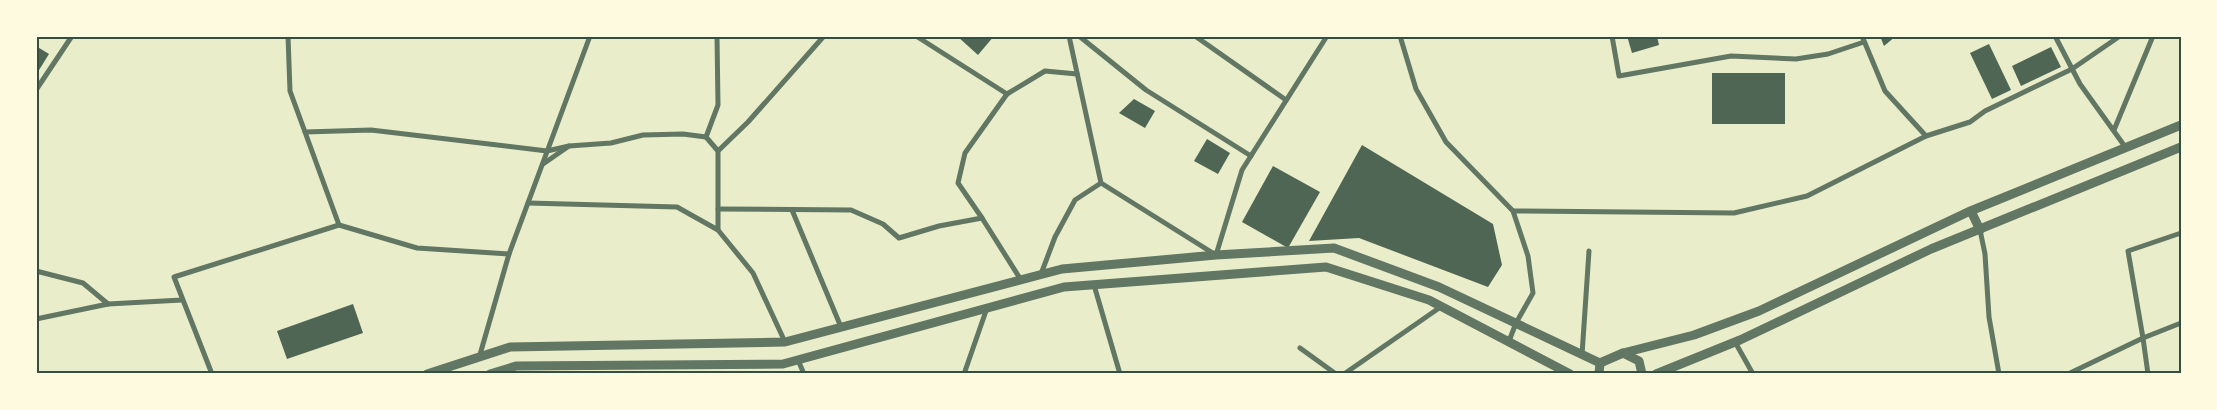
<svg xmlns="http://www.w3.org/2000/svg" width="2217" height="410" font-family="'Work Sans',sans-serif">
	<style>
		.building { fill: #4f6655 }
		.lines { fill: none; stroke-linecap: round; stroke-linejoin: round }
		.minor { stroke: #617663; stroke-width: 5 }
		.tertiary { stroke: #617663; stroke-width: 9 }
		.neatline { fill: none; stroke: #344e41; stroke-width: 2 }
	</style>
	<rect width="100%" height="100%" fill="#e9edc9"/>
	<g class="building">
		<path d="M957,36H994L978,55Z"/>
		<path d="M1627,36H1657L1659,45L1632,53Z"/>
		<path d="M1880,36H1896L1884,46Z"/>
		<path d="M1989,44L2011,90L1992,99L1970,53Z"/>
		<path d="M36,46L49,54L36,75Z"/>
		<path d="M2051,47L2061,67L2021,86L2012,66Z"/>
		<rect x="1712" y="73" width="73" height="51"/>
		<path d="M1134,99L1155,111L1145,128L1119,113Z"/>
		<path d="M1207,139L1230,153L1218,174L1194,161Z"/>
		<path d="M1362,145L1493,224L1502,265L1488,287L1359,238L1309,241Z"/>
		<path d="M1273,166L1320,192L1288,248L1242,222Z"/>
		<path d="M353,304L363,333L287,359L277,331Z"/>
	</g>
	<g class="lines">
		<g class="minor">
			<path d="M288,36L290,91L339,225L417,248L509,254"/>
			<path d="M717,36L718,105L706,137L718,151"/>
			<path d="M916,36L1007,94L1045,71L1077,74"/>
			<path d="M1069,36L1101,183L1216,255L1242,170L1327,36"/>
			<path d="M1079,36L1146,90L1251,156"/>
			<path d="M1195,36L1286,100"/>
			<path d="M1400,36L1416,89L1446,142L1513,211L1528,256L1533,293L1516,323L1509,341"/>
			<path d="M1612,36L1619,76L1731,56L1796,59L1828,54L1864,42"/>
			<path d="M1862,36L1885,91L1926,136"/>
			<path d="M2055,36L2080,84L2126,148"/>
			<path d="M36,90L72,36"/>
			<path d="M2114,130L2153,36"/>
			<path d="M305,132L371,130L547,151L569,146"/>
			<path d="M543,164L569,146L611,143L643,135L683,134L706,137"/>
			<path d="M528,203L677,207L718,230V151L748,122L824,36"/>
			<path d="M718,209L851,210L883,224L899,238L939,226L982,218L1021,280"/>
			<path d="M792,210L841,327"/>
			<path d="M1513,211L1734,213L1807,196L1926,136L1970,122L1985,111L2072,69L2120,36"/>
			<path d="M982,218L958,183L965,153L1007,94"/>
			<path d="M718,230L753,273L785,342"/>
			<path d="M1980,230L1985,254L1989,317L1999,374"/>
			<path d="M2181,233L2128,251L2143,338L2181,323"/>
			<path d="M36,271L83,283L108,304"/>
			<path d="M1041,274L1055,237L1075,200L1101,183"/>
			<path d="M1094,285L1120,374"/>
			<path d="M36,319L108,304L182,300"/>
			<path d="M1735,342L1753,374"/>
			<path d="M1300,348L1336,374"/>
			<path d="M1582,355L1589,251"/>
			<path d="M479,358L509,254L590,36"/>
			<path d="M798,360L804,374"/>
			<path d="M212,374L174,277L339,225"/>
			<path d="M964,374L987,308"/>
			<path d="M1344,374L1442,306"/>
			<path d="M2068,374L2143,338L2148,374"/>
		</g>
		<g class="tertiary">
			<path d="M1971,211L1980,230"/>
			<path d="M1623,353L1694,335L1759,311L1968,212L2181,125"/>
			<path d="M427,374L510,347L785,342L1062,269L1216,255L1334,248L1439,287L1600,363"/>
			<path d="M490,374L516,366L783,364L1064,287L1326,267L1429,300L1570,374"/>
			<path d="M1599,374L1600,363L1623,353L1639,361L1642,374"/>
			<path d="M1656,374L1740,340L1931,249L2181,147"/>
		</g>
	</g>
	<rect width="2217" height="410" fill="none" stroke="#fefae0" stroke-width="75"/>
	<rect x="38" y="38" width="2142" height="334" class="neatline"/>
</svg>
